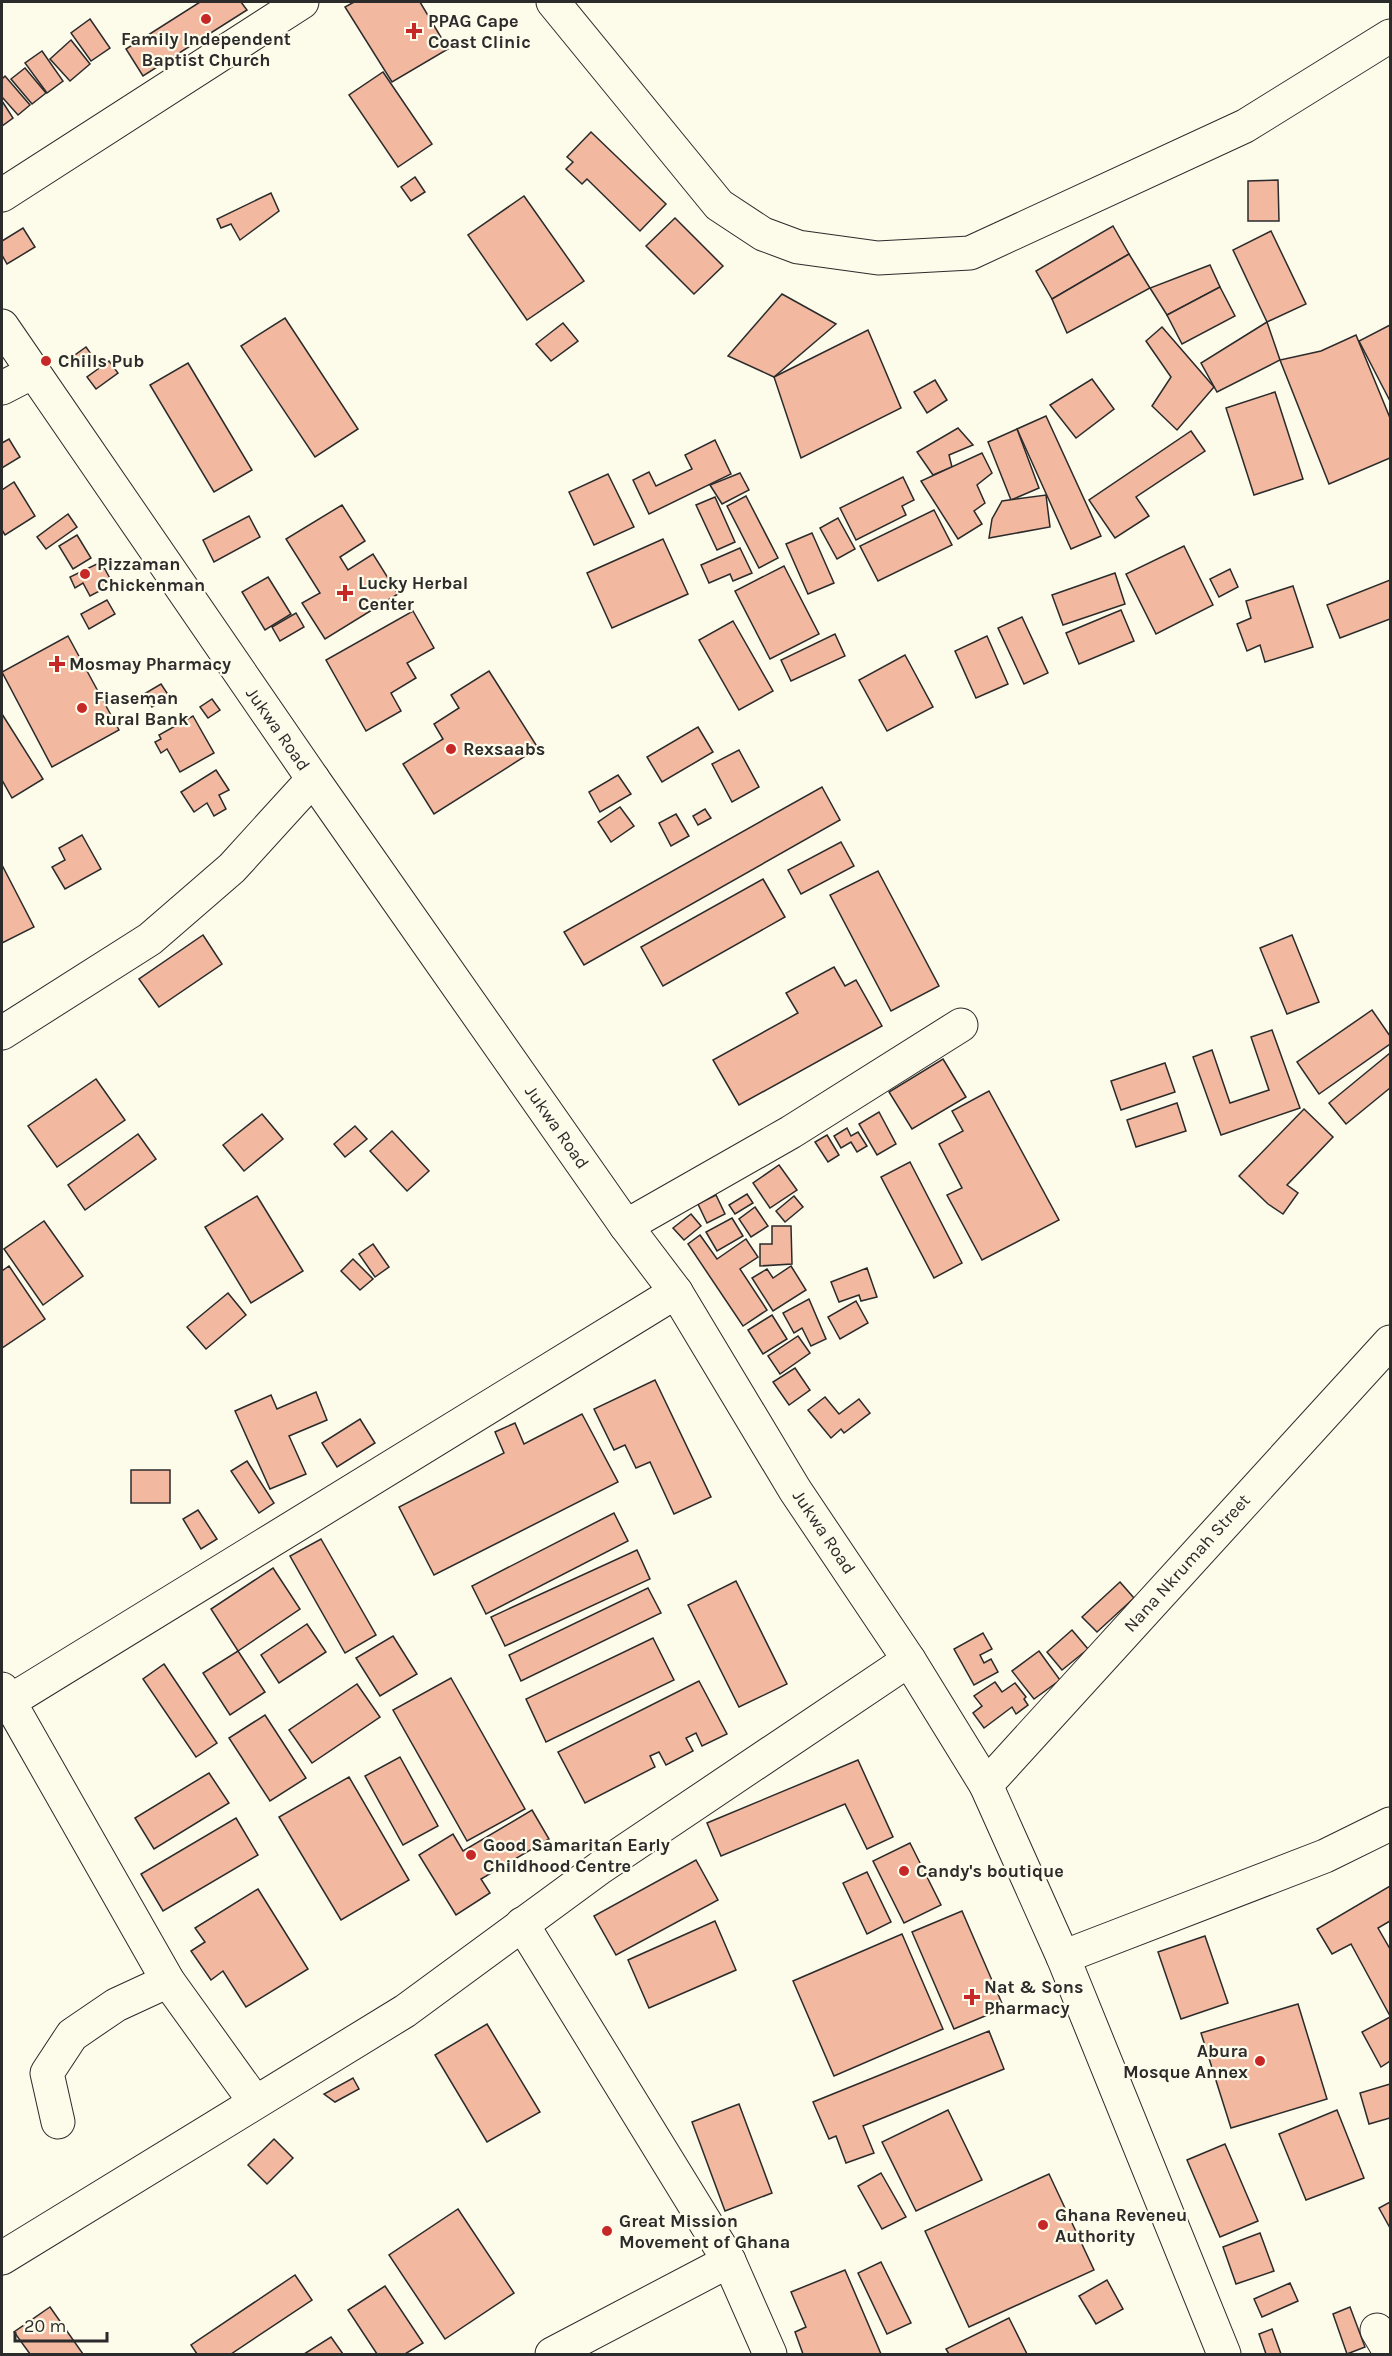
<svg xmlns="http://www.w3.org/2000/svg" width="1392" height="2356" font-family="Karla,sans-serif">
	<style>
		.building { fill: #f2b8a0; stroke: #2b2b2b; stroke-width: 1.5 }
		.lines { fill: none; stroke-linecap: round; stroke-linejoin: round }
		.minor-casing { stroke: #2b2b2b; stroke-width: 35 }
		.major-casing { stroke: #2b2b2b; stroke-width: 35 }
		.minor { stroke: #fdfbea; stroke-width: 33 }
		.major { stroke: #fdfbea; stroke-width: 33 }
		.poi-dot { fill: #c62828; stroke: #fdfbea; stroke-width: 2 }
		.labels { text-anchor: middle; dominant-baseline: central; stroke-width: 4.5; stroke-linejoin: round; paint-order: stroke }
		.poi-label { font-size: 18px; font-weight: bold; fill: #2b2b2b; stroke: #fdfbea; text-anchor: start }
		.street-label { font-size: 18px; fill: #2b2b2b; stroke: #fdfbea }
	</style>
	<rect width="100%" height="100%" fill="#fdfbea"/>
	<g class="building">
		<path d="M200,2H241L247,10L143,76L126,49Z"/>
		<path d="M354,2H420L448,49L392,82L345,7Z"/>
		<path d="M90,19L110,48L91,61L71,33Z"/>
		<path d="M71,40L90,64L70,81L50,59Z"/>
		<path d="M42,51L63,81L47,93L25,63Z"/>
		<path d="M25,68L46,93L32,104L11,79Z"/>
		<path d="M383,72L432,144L398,167L349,95Z"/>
		<path d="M5,76L30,105L18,115L2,97V79Z"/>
		<path d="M2,101L13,118L2,126Z"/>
		<path d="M591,132L666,204L640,231L587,179L582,184L566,169L573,162L567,157Z"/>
		<path d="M415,177L425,192L411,201L401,187Z"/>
		<path d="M1278,180L1279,221H1248V181Z"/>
		<path d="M271,193L279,211L240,240L231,224L221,228L217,219Z"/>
		<path d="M524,196L584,281L527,320L468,235Z"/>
		<path d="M675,218L723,266L694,294L646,246Z"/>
		<path d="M1113,226L1129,254L1052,299L1036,271Z"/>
		<path d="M23,228L35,247L7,264L2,255V241Z"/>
		<path d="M1271,231L1306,304L1267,322L1233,250Z"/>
		<path d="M1129,254L1150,288L1067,333L1052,299Z"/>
		<path d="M1210,265L1220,287L1167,315L1150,288Z"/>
		<path d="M1220,287L1235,316L1182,344L1167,315Z"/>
		<path d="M782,294L836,324L774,377L728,356Z"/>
		<path d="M285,318L358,429L315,457L241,346Z"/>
		<path d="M1267,322L1280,360L1217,392L1201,363Z"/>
		<path d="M563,323L578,341L551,361L536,344Z"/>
		<path d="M1390,325V401L1359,341Z"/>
		<path d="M1162,327L1214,387L1177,430L1152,406L1171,377L1146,341Z"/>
		<path d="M868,330L901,408L801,458L774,377Z"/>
		<path d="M1356,335L1390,418V458L1329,484L1280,360L1321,351Z"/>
		<path d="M86,347L91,354L73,367L68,360Z"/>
		<path d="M109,361L118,373L96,389L87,377Z"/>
		<path d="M188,363L252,470L214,492L150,385Z"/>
		<path d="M1092,379L1114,409L1076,438L1050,405Z"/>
		<path d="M935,380L947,400L927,413L914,392Z"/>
		<path d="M1275,392L1303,479L1254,495L1226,408Z"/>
		<path d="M1046,416L1101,536L1071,549L1017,429Z"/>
		<path d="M958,428L973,445L949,455L952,467L933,475L917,452Z"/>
		<path d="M1017,429L1039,488L1011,500L988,442Z"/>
		<path d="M1191,431L1205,451L1136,497L1149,516L1115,538L1089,500Z"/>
		<path d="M9,439L20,457L2,468V443Z"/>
		<path d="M715,440L731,474L649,514L633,480L649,472L656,486L692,469L685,455Z"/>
		<path d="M982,453L992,473L977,485L985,503L974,511L982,524L958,539L921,481Z"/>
		<path d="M740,473L749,490L722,504L710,485Z"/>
		<path d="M608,474L634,527L594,545L569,492Z"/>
		<path d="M903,477L914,500L902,506L906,515L856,540L840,508Z"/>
		<path d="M14,482L35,516L5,535L2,530V490Z"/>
		<path d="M1046,495L1050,527L989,538L992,519L1002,501Z"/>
		<path d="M746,496L778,558L759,568L727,506Z"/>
		<path d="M715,497L735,542L717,550L696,505Z"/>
		<path d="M342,505L365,541L340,557L348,570L373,554L398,594L325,639L302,603L320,593L286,539Z"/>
		<path d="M934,510L952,545L878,581L860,546Z"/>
		<path d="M68,514L77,527L46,549L37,537Z"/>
		<path d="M249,516L260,537L214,562L203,540Z"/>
		<path d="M838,518L855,549L837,559L820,528Z"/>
		<path d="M812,533L834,583L808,594L786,544Z"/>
		<path d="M77,535L91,558L73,569L59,546Z"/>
		<path d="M663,539L688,594L612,628L587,573Z"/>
		<path d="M1184,546L1213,605L1156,634L1126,574Z"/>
		<path d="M740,548L752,573L733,581L730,574L709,583L701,565Z"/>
		<path d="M101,562L113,584L90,596L83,583L75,588L70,577Z"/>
		<path d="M784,566L819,634L770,659L735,591Z"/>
		<path d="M1230,569L1238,587L1219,597L1210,579Z"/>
		<path d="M1115,573L1125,604L1063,625L1052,595Z"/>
		<path d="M268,577L291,614L265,630L242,592Z"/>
		<path d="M1390,580V619L1340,638L1327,605Z"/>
		<path d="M1293,586L1313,647L1265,662L1260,645L1247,651L1237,624L1251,618L1246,601Z"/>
		<path d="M107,600L115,614L89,629L81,614Z"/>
		<path d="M1121,610L1134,641L1079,664L1066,633Z"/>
		<path d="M413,611L434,648L407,663L416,678L391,693L401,711L366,731L326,660Z"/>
		<path d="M296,613L304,627L280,641L272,627Z"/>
		<path d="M1022,617L1048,673L1024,684L998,628Z"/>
		<path d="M733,621L773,691L739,710L699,640Z"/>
		<path d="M835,634L845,656L791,681L781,660Z"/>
		<path d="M68,636L119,730L52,767L2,672Z"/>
		<path d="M987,636L1008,684L976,698L955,651Z"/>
		<path d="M905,655L933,707L887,731L859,680Z"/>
		<path d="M489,671L538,748L434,814L403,764L443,739L434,724L459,708L451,695Z"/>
		<path d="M161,684L169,696L152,707L144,694Z"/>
		<path d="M212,699L220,710L208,718L200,707Z"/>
		<path d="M2,714L43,779L12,798L2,780Z"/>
		<path d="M193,716L214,753L180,772L167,749L161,753L155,742L161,739L159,735Z"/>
		<path d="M698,727L713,752L662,782L647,757Z"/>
		<path d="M739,750L759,787L732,802L712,764Z"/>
		<path d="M216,770L229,790L219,795L226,809L214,816L207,803L194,812L181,792Z"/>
		<path d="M618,775L631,794L600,812L589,792Z"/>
		<path d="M822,787L840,820L584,965L564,932Z"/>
		<path d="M620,807L634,826L611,842L598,822Z"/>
		<path d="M705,809L711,818L698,825L693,816Z"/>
		<path d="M676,814L689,836L671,846L659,823Z"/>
		<path d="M82,835L101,869L65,889L52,867L65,860L59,848Z"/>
		<path d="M841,842L854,866L801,894L788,870Z"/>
		<path d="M2,865L34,927L2,943Z"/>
		<path d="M878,871L939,986L891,1011L830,895Z"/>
		<path d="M763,879L785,917L663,986L641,947Z"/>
		<path d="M203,935L222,964L159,1007L139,979Z"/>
		<path d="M1292,935L1319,1002L1287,1014L1260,948Z"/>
		<path d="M834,967L845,986L856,980L882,1026L739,1105L713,1060L798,1013L786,993Z"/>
		<path d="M1372,1010L1390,1036V1044L1319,1094L1297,1062Z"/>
		<path d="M1272,1030L1300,1108L1221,1135L1193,1057L1212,1050L1230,1103L1269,1090L1251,1037Z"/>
		<path d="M1390,1053V1088L1346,1124L1329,1103Z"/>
		<path d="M943,1059L966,1097L912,1129L889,1092Z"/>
		<path d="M1165,1063L1175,1092L1121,1110L1111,1081Z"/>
		<path d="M96,1079L125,1120L57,1167L28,1126Z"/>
		<path d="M989,1091L1059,1220L982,1260L947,1195L962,1188L939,1144L963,1131L952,1111Z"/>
		<path d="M1177,1103L1186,1131L1136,1147L1127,1120Z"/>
		<path d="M1304,1109L1333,1137L1287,1185L1298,1193L1283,1214L1268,1204L1239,1176Z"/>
		<path d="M879,1112L896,1144L877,1155L859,1124Z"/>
		<path d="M262,1114L283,1139L244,1171L223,1145Z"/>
		<path d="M355,1126L367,1139L345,1157L334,1144Z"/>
		<path d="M847,1128L851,1136L858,1132L867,1146L857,1152L851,1142L841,1148L834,1136Z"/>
		<path d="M392,1131L429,1171L407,1191L370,1151Z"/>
		<path d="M138,1134L156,1159L85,1210L68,1185Z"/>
		<path d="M827,1135L839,1155L828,1162L815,1142Z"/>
		<path d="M910,1162L962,1263L934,1278L881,1177Z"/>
		<path d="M779,1165L797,1190L770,1208L753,1183Z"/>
		<path d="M747,1194L753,1203L735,1214L729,1205Z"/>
		<path d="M716,1195L725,1214L707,1223L698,1204Z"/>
		<path d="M257,1196L303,1271L251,1303L205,1227Z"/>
		<path d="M794,1196L803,1207L785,1222L776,1211Z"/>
		<path d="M755,1207L768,1226L751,1237L739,1219Z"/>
		<path d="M691,1214L701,1226L684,1240L673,1228Z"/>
		<path d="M732,1218L743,1236L717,1251L706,1232Z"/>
		<path d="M44,1221L83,1276L43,1305L4,1249Z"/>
		<path d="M772,1226H791L792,1264L760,1266V1244H772Z"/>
		<path d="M700,1235L717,1259L746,1239L758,1257L740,1269L767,1310L743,1326L688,1244Z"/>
		<path d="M373,1244L389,1267L375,1277L359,1254Z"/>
		<path d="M353,1259L373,1279L360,1290L341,1271Z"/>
		<path d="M9,1266L45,1319L2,1348V1271Z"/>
		<path d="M791,1266L806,1290L773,1311L752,1278L767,1269L773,1278Z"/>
		<path d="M867,1268L877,1297L861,1301L859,1295L839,1302L831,1282Z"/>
		<path d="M228,1293L246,1315L206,1349L187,1327Z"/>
		<path d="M809,1299L826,1339L811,1346L802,1328L794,1333L783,1313Z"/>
		<path d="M856,1301L868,1323L840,1339L828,1317Z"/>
		<path d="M772,1315L787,1339L763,1354L748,1330Z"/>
		<path d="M798,1336L810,1353L780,1374L768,1356Z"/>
		<path d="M795,1368L810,1390L789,1405L773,1382Z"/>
		<path d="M655,1380L711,1497L674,1514L650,1462L636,1468L625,1445L614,1450L594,1409Z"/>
		<path d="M316,1392L327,1420L289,1436L306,1474L270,1489L235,1411L271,1395L277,1409Z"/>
		<path d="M825,1397L839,1414L859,1399L870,1413L844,1433L841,1429L831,1438L808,1410Z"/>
		<path d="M582,1414L618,1482L434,1575L399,1507L504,1453L495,1432L515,1423L524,1444Z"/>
		<path d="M360,1419L375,1443L337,1467L322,1443Z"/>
		<path d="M247,1461L274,1503L259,1513L231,1471Z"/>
		<rect x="131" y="1470" width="39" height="33"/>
		<path d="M198,1510L217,1539L201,1549L183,1519Z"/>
		<path d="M614,1513L628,1541L486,1614L472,1586Z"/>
		<path d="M321,1539L376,1635L345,1653L290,1556Z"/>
		<path d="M637,1550L650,1579L505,1646L491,1617Z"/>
		<path d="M273,1568L300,1609L238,1651L211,1609Z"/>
		<path d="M736,1581L787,1684L739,1707L688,1605Z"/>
		<path d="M1120,1582L1134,1598L1097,1632L1082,1617Z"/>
		<path d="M648,1588L661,1613L521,1681L509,1655Z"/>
		<path d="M307,1624L326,1652L279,1683L261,1655Z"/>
		<path d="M1072,1630L1088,1649L1062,1670L1047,1652Z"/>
		<path d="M983,1633L992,1649L980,1655L984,1663L991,1659L998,1672L974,1685L954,1649Z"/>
		<path d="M393,1636L417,1674L380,1696L356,1658Z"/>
		<path d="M653,1638L674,1680L546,1742L526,1699Z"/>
		<path d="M238,1651L265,1692L230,1715L203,1673Z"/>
		<path d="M1039,1651L1060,1680L1034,1699L1012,1671Z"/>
		<path d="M164,1664L217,1743L196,1757L143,1679Z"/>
		<path d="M451,1678L525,1809L467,1841L393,1710Z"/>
		<path d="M699,1681L727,1734L702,1746L696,1733L686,1738L693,1751L666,1765L659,1752L650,1756L655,1767L585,1803L558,1752Z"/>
		<path d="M995,1682L1002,1692L1015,1683L1026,1697L1024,1699L1028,1705L1016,1714L1012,1707L984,1728L973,1713L982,1706L974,1696Z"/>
		<path d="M357,1684L380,1717L312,1763L289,1730Z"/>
		<path d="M265,1715L306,1778L270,1801L229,1738Z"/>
		<path d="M400,1757L438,1826L403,1845L365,1776Z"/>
		<path d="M858,1760L893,1837L867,1849L845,1804L721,1856L707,1823Z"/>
		<path d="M209,1773L229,1803L154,1849L135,1818Z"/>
		<path d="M349,1777L409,1880L341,1920L279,1817Z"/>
		<path d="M532,1810L549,1839L481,1879L490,1893L456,1915L419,1855L453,1834L463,1851Z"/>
		<path d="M236,1818L258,1855L163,1911L141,1874Z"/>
		<path d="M910,1843L941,1905L904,1923L873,1861Z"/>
		<path d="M696,1860L718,1900L616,1955L594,1916Z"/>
		<path d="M867,1872L891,1922L867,1934L843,1883Z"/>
		<path d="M1390,1886V1921L1378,1928L1390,1949V2016L1351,1944L1332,1954L1317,1929Z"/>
		<path d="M258,1889L308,1969L246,2007L223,1971L211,1980L191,1951L205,1942L195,1928Z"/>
		<path d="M962,1911L1004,2008L954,2029L912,1932Z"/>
		<path d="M715,1921L736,1970L649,2008L628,1960Z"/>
		<path d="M902,1934L943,2029L834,2076L793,1981Z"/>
		<path d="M1205,1936L1228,2003L1181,2019L1158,1952Z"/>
		<path d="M1298,2004L1327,2099L1231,2128L1201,2033Z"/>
		<path d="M1390,2017V2061L1381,2067L1362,2032Z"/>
		<path d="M487,2024L540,2112L487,2142L435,2055Z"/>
		<path d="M989,2031L1004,2069L863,2126L874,2153L846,2163L836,2136L829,2139L813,2102Z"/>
		<path d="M353,2078L359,2089L335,2102L324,2094Z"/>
		<path d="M1390,2084V2118L1369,2124L1360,2093Z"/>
		<path d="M739,2104L772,2193L725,2211L692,2122Z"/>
		<path d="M948,2110L982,2180L916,2211L882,2142Z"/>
		<path d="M1337,2110L1364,2178L1306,2200L1279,2134Z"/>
		<path d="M274,2139L293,2158L267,2184L248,2165Z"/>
		<path d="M1225,2144L1258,2221L1220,2237L1187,2160Z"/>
		<path d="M881,2173L906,2217L882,2229L858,2186Z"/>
		<path d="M1049,2174L1094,2270L969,2327L925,2231Z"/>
		<path d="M1390,2202V2228L1379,2208Z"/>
		<path d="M458,2209L514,2293L445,2339L389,2255Z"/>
		<path d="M1260,2233L1274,2271L1236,2284L1223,2247Z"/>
		<path d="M881,2262L911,2323L887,2334L858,2273Z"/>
		<path d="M845,2270L881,2354H803L795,2332L806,2327L791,2292Z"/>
		<path d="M295,2275L312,2300L231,2354H197L191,2345Z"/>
		<path d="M1107,2280L1123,2309L1096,2324L1079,2296Z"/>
		<path d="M1290,2283L1298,2301L1262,2317L1254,2299Z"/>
		<path d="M385,2286L423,2343L405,2354H377L348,2310Z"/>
		<path d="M50,2307L83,2354H30L14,2332Z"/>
		<path d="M1350,2307L1365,2347L1347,2354L1333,2314Z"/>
		<path d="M1009,2318L1027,2354H949L946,2349Z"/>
		<path d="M1272,2329L1281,2354H1266L1259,2334Z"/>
		<path d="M331,2337L343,2354H304Z"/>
	</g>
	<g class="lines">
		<g class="minor-casing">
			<g id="minor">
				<path d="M553,2L719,205L763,234L798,247L878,258L970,253L1245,126L1390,36"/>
				<path d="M2,195L302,2"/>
				<path d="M2,388L31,373"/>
				<path d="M2,1033L150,939L232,868L313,779"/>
				<path d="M626,1226L791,1132L961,1025"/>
				<path d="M2,1689L168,1981L255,2102"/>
				<path d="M2,1706L676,1292"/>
				<path d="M986,1785L1390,1342"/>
				<path d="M522,1924L729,2261L770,2354"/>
				<path d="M1063,1957L1325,1856L1390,1824"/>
				<path d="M58,2122L47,2073L72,2035L116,2005L168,1981"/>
				<path d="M2,2258L405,2011L601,1867L909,1660"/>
				<path d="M1377,2330L1390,2352"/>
				<path d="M552,2354L729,2261"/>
			</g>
		</g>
		<g class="major-casing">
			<path id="major" d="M2,326L313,779L626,1226L676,1292L795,1490L909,1660L986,1785L1063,1957L1224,2354"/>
		</g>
		<use href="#minor" class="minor"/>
		<use href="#major" class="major"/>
	</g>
	<g class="poi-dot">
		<circle cx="206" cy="19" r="6"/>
		<path d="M411 22h6v6h6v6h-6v6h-6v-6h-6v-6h6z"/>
		<circle cx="46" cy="361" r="6"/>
		<circle cx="85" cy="574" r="6"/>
		<path d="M342 584h6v6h6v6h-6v6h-6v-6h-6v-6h6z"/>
		<path d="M54 655h6v6h6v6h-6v6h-6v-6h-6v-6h6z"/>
		<circle cx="82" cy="708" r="6"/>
		<circle cx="451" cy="749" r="6"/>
		<circle cx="471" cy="1855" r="6"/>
		<circle cx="904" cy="1871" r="6"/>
		<path d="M969 1988h6v6h6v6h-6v6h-6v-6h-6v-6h6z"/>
		<circle cx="1260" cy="2061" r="6"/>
		<circle cx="1043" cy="2225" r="6"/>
		<circle cx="607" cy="2231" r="6"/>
	</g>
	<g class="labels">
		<g class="poi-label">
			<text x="428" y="21">PPAG Cape<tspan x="428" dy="21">Coast Clinic</tspan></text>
			<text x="206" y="39" text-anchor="middle">Family Independent<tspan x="206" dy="21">Baptist Church</tspan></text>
			<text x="58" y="361">Chills Pub</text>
			<text x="97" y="564">Pizzaman<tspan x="97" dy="21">Chickenman</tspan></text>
			<text x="358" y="583">Lucky Herbal<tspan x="358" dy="21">Center</tspan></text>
			<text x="69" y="664">Mosmay Pharmacy</text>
			<text x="94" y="698">Fiaseman<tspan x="94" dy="21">Rural Bank</tspan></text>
			<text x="463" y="749">Rexsaabs</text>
			<text x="483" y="1845">Good Samaritan Early<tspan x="483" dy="21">Childhood Centre</tspan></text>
			<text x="916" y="1871">Candy's boutique</text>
			<text x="984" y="1987">Nat &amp; Sons<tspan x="984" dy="21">Pharmacy</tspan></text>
			<text x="1248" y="2051" text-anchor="end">Abura<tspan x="1248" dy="21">Mosque Annex</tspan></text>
			<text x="1055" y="2215">Ghana Reveneu<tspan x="1055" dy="21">Authority</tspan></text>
			<text x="619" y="2221">Great Mission<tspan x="619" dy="21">Movement of Ghana</tspan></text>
		</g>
		<g class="street-label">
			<text transform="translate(278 729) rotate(55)">Jukwa Road</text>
			<text transform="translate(557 1127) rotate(55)">Jukwa Road</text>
			<text transform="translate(824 1532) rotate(56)">Jukwa Road</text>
			<text transform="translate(1187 1563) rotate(-48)">Nana Nkrumah Street</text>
		</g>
	</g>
	<rect width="1392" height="2356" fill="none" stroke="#2b2b2b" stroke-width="6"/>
	<path d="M15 2332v9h92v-9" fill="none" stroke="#2b2b2b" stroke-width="3"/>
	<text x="24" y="2332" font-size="18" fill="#2b2b2b" stroke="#fdfbea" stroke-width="4.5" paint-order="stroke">20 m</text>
</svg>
